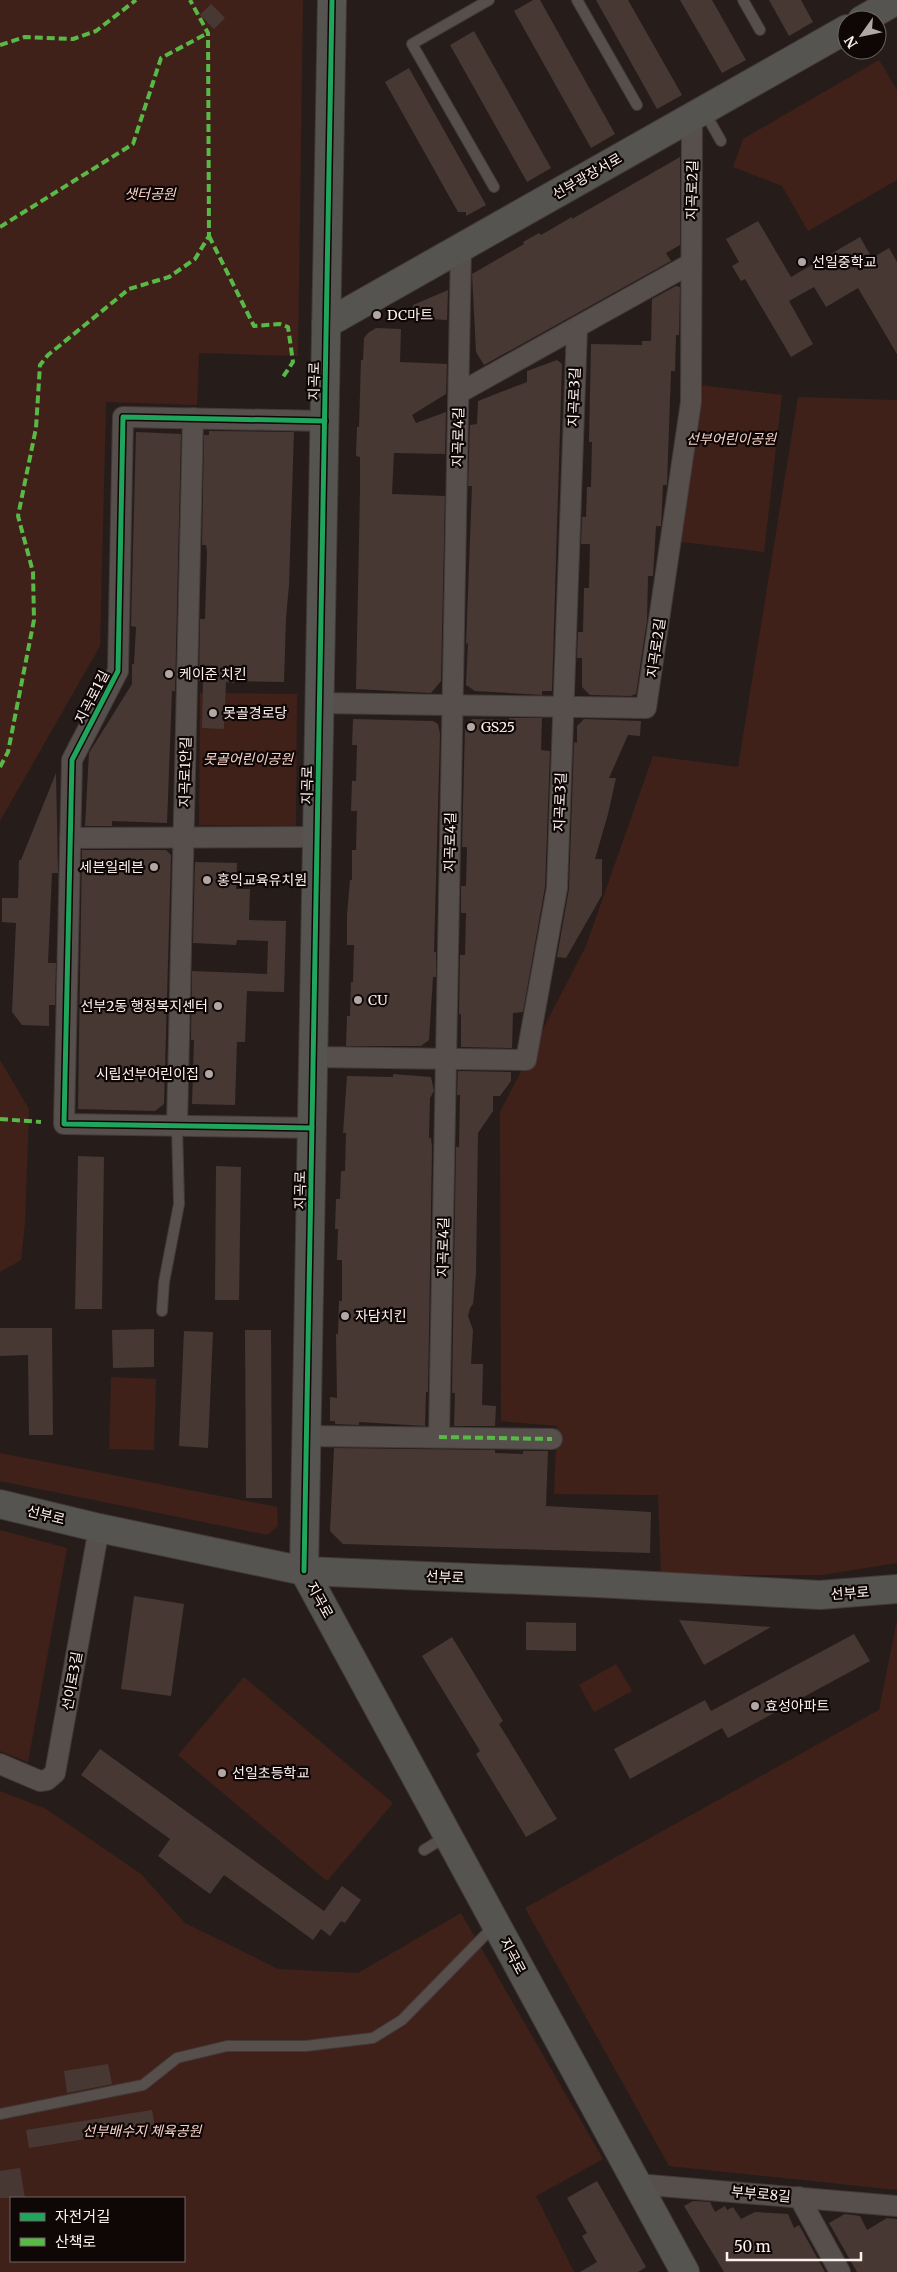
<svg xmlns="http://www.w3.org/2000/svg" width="897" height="2272" font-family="Merriweather,'Noto Sans KR',serif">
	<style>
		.green { fill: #402119; fill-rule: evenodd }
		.building { fill: #473834 }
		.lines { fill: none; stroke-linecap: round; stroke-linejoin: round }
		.lane-casing { stroke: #423a39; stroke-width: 12 }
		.street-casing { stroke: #423a39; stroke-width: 22 }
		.secondary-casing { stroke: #423a39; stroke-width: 30 }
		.lane { stroke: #564f4c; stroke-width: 10 }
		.street { stroke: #564f4c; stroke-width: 20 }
		.secondary { stroke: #565451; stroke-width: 28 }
		.quiet { stroke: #58b947; stroke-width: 4; stroke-dasharray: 8 4; stroke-linecap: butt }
		.cycleway-casing { stroke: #0e0706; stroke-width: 8 }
		.cycleway { stroke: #20a55d; stroke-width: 5 }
		.poi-dot { fill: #b2a7a4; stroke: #0e0706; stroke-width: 2 }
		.labels { text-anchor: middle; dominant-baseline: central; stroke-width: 4.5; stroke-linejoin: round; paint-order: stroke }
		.street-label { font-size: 14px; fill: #fdf1ee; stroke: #0e0706 }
		.park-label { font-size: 14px; font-style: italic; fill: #f7d1c7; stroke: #0e0706 }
		.poi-label { font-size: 14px; fill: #fdf1ee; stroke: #0e0706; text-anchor: start }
	</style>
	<rect width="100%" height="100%" fill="#261d1b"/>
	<g class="green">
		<path d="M0,0H303L298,356L199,353L197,405L106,402L100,646L0,821Z"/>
		<path d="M879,60L897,90V180L808,231L782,186L733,167L743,139Z"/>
		<path d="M691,384L782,395L764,552L674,541Z"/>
		<path d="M798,397L897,400V1563L822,1575H661L658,1495L554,1494L557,1426L501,1421L500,1112L586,946L653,756L738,767Z"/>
		<path d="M200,693L297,694L296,826L199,825Z"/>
		<path d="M0,1060L29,1109L25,1223L21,1260L0,1272Z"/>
		<path d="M111,1377L156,1379L154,1450L109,1449Z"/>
		<path d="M0,1453L277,1507L278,1526L267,1535L0,1481Z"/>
		<path d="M0,1530L67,1548L28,1762L0,1751Z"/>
		<path d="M897,1620V2190L669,2166L525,1908L879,1710Z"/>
		<path d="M616,1664L632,1691L594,1712L579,1685Z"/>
		<path d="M244,1677L393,1803L327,1881L178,1755Z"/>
		<path d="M0,1791L46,1809L141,1874L185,1923L278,1969L358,1973L461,1913L603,2159L536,2196L574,2272H0ZM11,2198H184V2261H11Z"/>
	</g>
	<g class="building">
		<path d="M533,0H540L615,134L591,148L514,11Z"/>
		<path d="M596,0H628L682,95L657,109Z"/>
		<path d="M680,0H712L746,60L722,73Z"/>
		<path d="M769,0H801L813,22L789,36Z"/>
		<path d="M211,4L225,18L214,29L200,15Z"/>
		<path d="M474,31L551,168L527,182L450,45Z"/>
		<path d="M409,68L486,205L466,216V212H458L385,82Z"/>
		<path d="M680,157V245L666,253L671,261L484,365L476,352L472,274L524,244L523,242L539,233L541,235L572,217V219Z"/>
		<path d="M758,221L791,277L860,237L872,258L889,248L897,262V354L858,288L826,307L814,287L789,301L813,344L791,357L745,279L741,281L732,266L739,262L726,239Z"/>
		<path d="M676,286L680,287L679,335H676L675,371H671L667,484V485H663L661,526H656L653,576H648L647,620L636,694L631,696L590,695L582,687V658H577L578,632H583L584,588H589L590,544H581L582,517H586L587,487H591L592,442H589L591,344L642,345V341H651L652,299Z"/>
		<path d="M448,290L447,320L414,318L413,305Z"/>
		<path d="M376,328L401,329L400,362L447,364L446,394L412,415L416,423L446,412L445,454L394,453L392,494L445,496L441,681L431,693L356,689L360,490V457L356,456L357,427H359L361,360H363L364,338L368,333Z"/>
		<path d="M557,360L562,364L552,691H542V695L475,691L466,685L468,642L466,645L472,486H468L470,425L477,424L478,401L527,382V371Z"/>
		<path d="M209,431L294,432L289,585L286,618L284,682L234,681V683L226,682L224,729L202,728L203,681H199L200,619H205L206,584L207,552L206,545H202L204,435H209Z"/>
		<path d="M136,432L181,434L175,691H172L167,823L112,821V826H85L89,753L132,684V664H134L136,627L131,626Z"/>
		<path d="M509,718H542L541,750L550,751L545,887L523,1012L513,1013L512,1048L461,1047V1014H459L460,955H465L466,913H461V886H466L467,847H462L465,727L472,719L509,720Z"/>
		<path d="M353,719L433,721L438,724L440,734L434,952H436V977H433L429,1040L421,1046H346L347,1016H350L351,982H353L354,945H347V915L350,880H352V850H356L357,811H351L352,781H356L357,745H352Z"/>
		<path d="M584,719L641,721L640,736L628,735L609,778H616L608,814L595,859H602V895L566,958L557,957L569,889L574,742L577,743V726Z"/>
		<path d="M56,773L58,873H52L48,963H56L55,1005H49V1026L22,1025L12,1012L16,923L2,922V898H18L19,860H21Z"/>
		<path d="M82,850H166L171,855L164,1104L155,1111L78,1109Z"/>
		<path d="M195,862L237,863L236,889H250L249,920L286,921L284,992L247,991L245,1042H237L235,1105L192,1104L194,1040H191L192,971L267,974L268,941L237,940L236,945L193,943Z"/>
		<path d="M458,1071L511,1072V1081L500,1096H493V1111L478,1133L476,1274L473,1304L470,1308L468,1316L473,1330L471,1364H483L482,1405L496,1406L495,1426H454L455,1393H452L456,1147H459L460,1095H457Z"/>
		<path d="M393,1074L431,1077L434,1091L430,1098L429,1138H431L432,1147L428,1392H426L425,1426L359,1422V1425L335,1424V1421H330V1397L337,1398L336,1334H338L339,1301H342V1260H337L338,1229H335L336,1199H340L341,1171H345L346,1133H343L347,1076L393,1077Z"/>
		<path d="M78,1156L104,1157L102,1309H75Z"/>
		<path d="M216,1166L241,1167L239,1300H215Z"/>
		<path d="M0,1328H52L53,1435H29L28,1355L0,1356Z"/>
		<path d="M154,1329V1367L113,1368L112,1330Z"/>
		<path d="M245,1330H271L272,1498H246Z"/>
		<path d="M184,1331L213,1332L208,1448L179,1446Z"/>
		<path d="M334,1448L495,1450V1453L523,1454V1451H548L546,1506L651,1512L650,1553L343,1544L330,1531Z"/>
		<path d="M134,1596L184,1604L171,1696L121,1689Z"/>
		<path d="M679,1620L771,1627L704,1665Z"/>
		<path d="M526,1622L576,1623V1651L526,1650Z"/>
		<path d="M854,1634L870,1661L728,1738L722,1728L630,1779L614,1749L705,1700L711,1711Z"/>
		<path d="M452,1637L503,1721L499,1724L557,1819L526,1837L476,1754L480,1751L422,1656Z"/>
		<path d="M100,1749L324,1911L342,1886L361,1900L345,1923L341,1921L330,1936L321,1929L313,1940L224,1875L210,1894L158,1856L170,1839L81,1775Z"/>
		<path d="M108,2064L112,2084L67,2093L64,2071Z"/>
		<path d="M152,2110L155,2128L29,2148L26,2130Z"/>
		<path d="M20,2168L25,2198H0V2171Z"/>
		<path d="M597,2181L646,2267L638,2272H580L597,2262L582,2236L587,2233L567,2198Z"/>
		<path d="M693,2201L710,2202L715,2212L725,2206L727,2210L733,2207L741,2219L755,2212L788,2214L794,2228L799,2225L825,2272H724L684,2206Z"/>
		<path d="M845,2214L860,2216L867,2230L887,2218L897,2219V2272H857L829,2223Z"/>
	</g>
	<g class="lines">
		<g class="lane-casing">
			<g id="lane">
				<path d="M489,0L412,44L494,187"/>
				<path d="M577,0L637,105"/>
				<path d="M743,0L760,30"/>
				<path d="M704,111L721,141"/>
				<path d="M162,1311L164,1282L179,1204L177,1126"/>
				<path d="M424,1850L447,1836"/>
				<path d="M0,2114L143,2085L177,2058L227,2046H306L373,2038L402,2020L495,1925"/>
			</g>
		</g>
		<g class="street-casing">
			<g id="street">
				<path d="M459,393L690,264"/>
				<path d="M320,703L646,708L691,402L692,117"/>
				<path d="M70,838L317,837"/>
				<path d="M313,1057L526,1060L557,888L577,328"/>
				<path d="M177,1126L193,418"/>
				<path d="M312,1128L64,1124L72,760L118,671L123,417L325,421"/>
				<path d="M307,1436L552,1439"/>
				<path d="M439,1437L461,248"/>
				<path d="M0,1764L40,1781L47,1780L55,1773L99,1528"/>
				<path d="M637,2184L897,2206"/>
				<path d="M799,2197L840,2272"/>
			</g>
		</g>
		<g class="secondary-casing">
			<g id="secondary">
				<path d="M332,0L304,1571L685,2272"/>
				<path d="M862,20L897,0"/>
				<path d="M326,324L847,29"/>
				<path d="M0,1504L99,1528L304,1571L598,1583L820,1595L897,1589"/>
			</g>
		</g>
		<use href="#lane" class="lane"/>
		<use href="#street" class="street"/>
		<use href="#secondary" class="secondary"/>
		<g class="quiet">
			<path d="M0,45L25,37L73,39L96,31L136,0"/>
			<path d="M0,227L133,144L161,58L208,33"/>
			<path d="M209,236L254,326L280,324L288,327L293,362L283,377"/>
			<path d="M0,767L8,752L34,620L33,572L18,516L36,428L40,365L48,355L129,289L169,277L195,259L209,236L208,33L190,0"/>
			<path d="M0,1119L41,1122"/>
			<path d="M439,1437L552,1439"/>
		</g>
		<g class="cycleway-casing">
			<g id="cycleway">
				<path d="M312,1128L64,1124L72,760L118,671L123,417L325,421"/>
				<path d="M304,1571L332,0"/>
			</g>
		</g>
		<use href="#cycleway" class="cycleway"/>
	</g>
	<g class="poi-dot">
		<circle cx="802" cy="262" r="5"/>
		<circle cx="377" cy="315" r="5"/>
		<circle cx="169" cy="674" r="5"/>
		<circle cx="213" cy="713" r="5"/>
		<circle cx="471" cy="727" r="5"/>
		<circle cx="154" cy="867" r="5"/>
		<circle cx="207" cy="880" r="5"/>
		<circle cx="358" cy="1000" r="5"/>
		<circle cx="218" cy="1006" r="5"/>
		<circle cx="209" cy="1074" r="5"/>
		<circle cx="345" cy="1316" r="5"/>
		<circle cx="755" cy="1706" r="5"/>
		<circle cx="222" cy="1773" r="5"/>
	</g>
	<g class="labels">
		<g class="street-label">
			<text transform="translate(587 176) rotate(-30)">선부광장서로</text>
			<text transform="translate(692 190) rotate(-89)">지곡로2길</text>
			<text transform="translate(314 381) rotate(-89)">지곡로</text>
			<text transform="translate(574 397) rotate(-88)">지곡로3길</text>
			<text transform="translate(458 437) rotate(-89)">지곡로4길</text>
			<text transform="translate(656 648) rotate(-82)">지곡로2길</text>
			<text transform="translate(92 697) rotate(-63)">지곡로1길</text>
			<text transform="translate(185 772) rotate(-89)">지곡로1안길</text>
			<text transform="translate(307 785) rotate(-89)">지곡로</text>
			<text transform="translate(560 802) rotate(-88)">지곡로3길</text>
			<text transform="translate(450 842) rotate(-89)">지곡로4길</text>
			<text transform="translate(300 1190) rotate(-89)">지곡로</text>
			<text transform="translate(443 1247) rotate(-89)">지곡로4길</text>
			<text transform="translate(46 1515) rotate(14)">선부로</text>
			<text transform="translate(445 1577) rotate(2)">선부로</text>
			<text transform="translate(850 1593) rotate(-4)">선부로</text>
			<text transform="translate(320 1600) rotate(61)">지곡로</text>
			<text transform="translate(72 1681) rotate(-80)">선이로3길</text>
			<text transform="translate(513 1956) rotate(62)">지곡로</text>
			<text transform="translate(761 2194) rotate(5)">부부로8길</text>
		</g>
		<g class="park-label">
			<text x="150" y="194">샛터공원</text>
			<text x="731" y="439">선부어린이공원</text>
			<text x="248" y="759">못골어린이공원</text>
			<text x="142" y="2131">선부배수지 체육공원</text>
		</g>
		<g class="poi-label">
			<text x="812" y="262">선일중학교</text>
			<text x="387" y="315">DC마트</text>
			<text x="179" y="674">케이준 치킨</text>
			<text x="223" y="713">못골경로당</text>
			<text x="481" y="727">GS25</text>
			<text x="144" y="867" text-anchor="end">세븐일레븐</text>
			<text x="217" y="880">홍익교육유치원</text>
			<text x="368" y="1000">CU</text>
			<text x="208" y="1006" text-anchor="end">선부2동 행정복지센터</text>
			<text x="199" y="1074" text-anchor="end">시립선부어린이집</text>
			<text x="355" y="1316">자담치킨</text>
			<text x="765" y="1706">효성아파트</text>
			<text x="232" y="1773">선일초등학교</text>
		</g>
	</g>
	<rect x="10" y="2197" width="175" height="65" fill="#0e0706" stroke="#6e6563"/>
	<rect x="20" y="2213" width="25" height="8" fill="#20a55d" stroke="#6e6563"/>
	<text x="55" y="2222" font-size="15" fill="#fdf1ee">자전거길</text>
	<rect x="20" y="2238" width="25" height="8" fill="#58b947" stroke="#6e6563"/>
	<text x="55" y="2247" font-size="15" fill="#fdf1ee">산책로</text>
	<g transform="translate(862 35) rotate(237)"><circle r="24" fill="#0e0706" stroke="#6e6563"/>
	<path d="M0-4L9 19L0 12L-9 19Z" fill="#b2a7a4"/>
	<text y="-8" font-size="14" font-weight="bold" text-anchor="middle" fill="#fdf1ee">N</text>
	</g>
	<path d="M727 2252v8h134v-8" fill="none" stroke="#fdf1ee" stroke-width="2.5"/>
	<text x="734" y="2252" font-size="15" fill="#fdf1ee" stroke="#0e0706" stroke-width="4" paint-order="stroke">50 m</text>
</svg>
